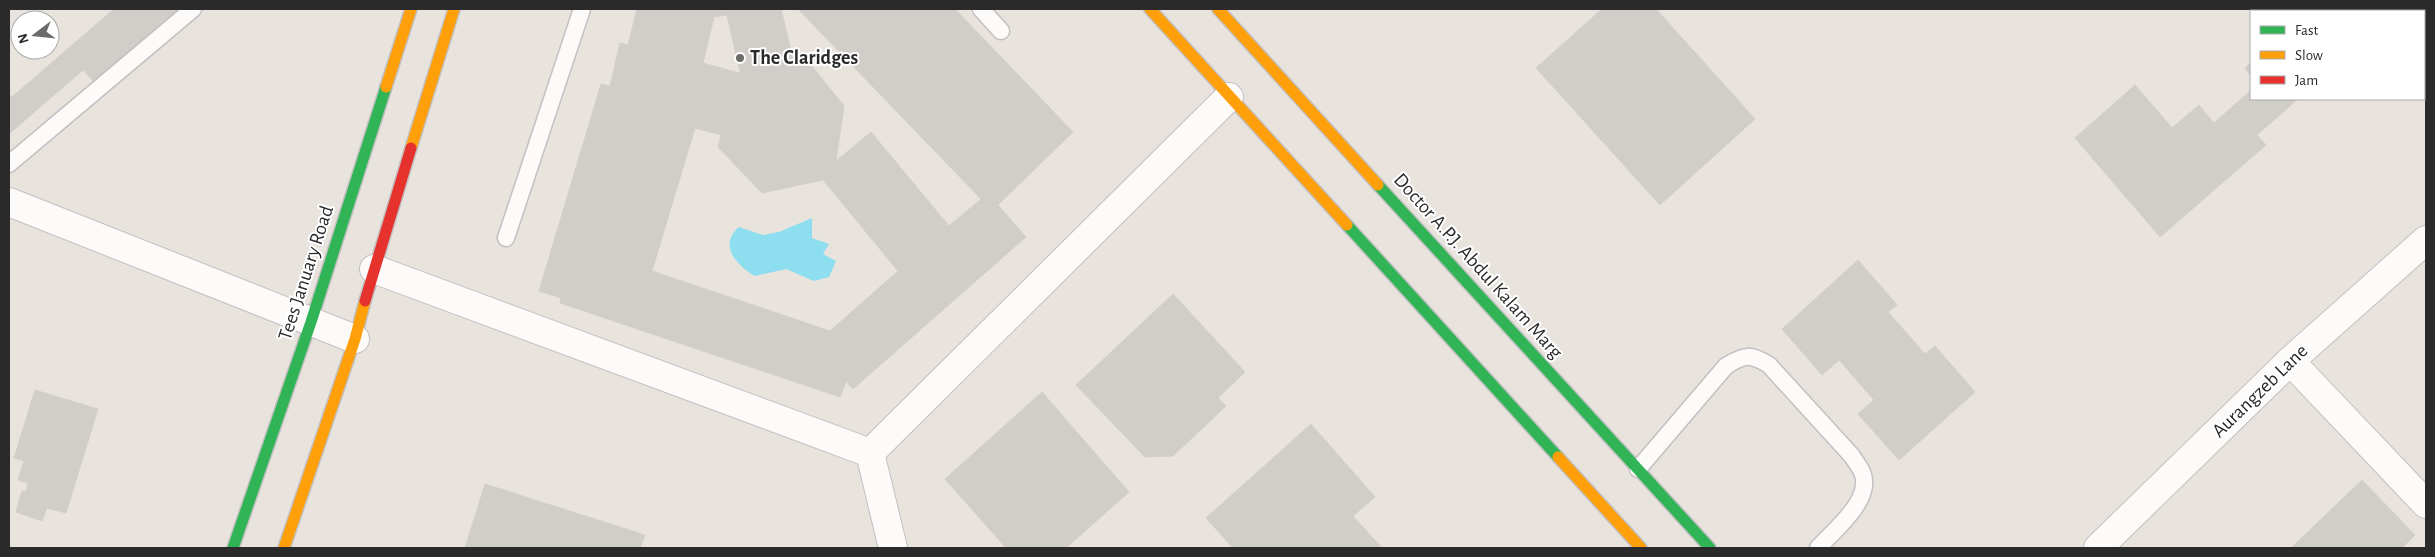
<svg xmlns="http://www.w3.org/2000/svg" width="2435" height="557" font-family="'Alegreya Sans',sans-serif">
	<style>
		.water { fill: #8ddff0 }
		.building { fill: #d1cdc9; stroke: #d4cfcb; fill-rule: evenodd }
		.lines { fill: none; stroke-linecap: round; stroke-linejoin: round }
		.lane-casing { stroke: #c2c0c1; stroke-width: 19 }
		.street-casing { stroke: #c2c0c1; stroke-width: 30 }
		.fast-casing { stroke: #c2c0c1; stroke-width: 14 }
		.slow-casing { stroke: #c2c0c1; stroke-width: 14 }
		.jam-casing { stroke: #c2c0c1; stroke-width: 14 }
		.lane { stroke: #fcfbfa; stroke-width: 16 }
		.street { stroke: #fcfbfa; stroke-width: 28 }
		.fast { stroke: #30b455; stroke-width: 11 }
		.slow { stroke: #ff9f0a; stroke-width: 11 }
		.jam { stroke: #e5322d; stroke-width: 11 }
		.poi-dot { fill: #6d6b69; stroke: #fff; stroke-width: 2 }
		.labels { text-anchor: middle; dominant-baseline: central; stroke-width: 4; stroke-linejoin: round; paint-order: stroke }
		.poi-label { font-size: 20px; font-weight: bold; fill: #2a2a2a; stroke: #fff; text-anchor: start }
		.street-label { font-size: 20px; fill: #2a2a2a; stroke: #fff }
	</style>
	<rect width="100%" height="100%" fill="#e9e3de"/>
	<path class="water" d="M812,218V238L829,244L823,254L836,261L829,277L814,281L786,269L755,276C736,265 718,245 739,227L763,235L779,232Z"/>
	<g class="building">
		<path d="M114,9H178L94,82L83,70L9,134V94L12,97Z"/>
		<path d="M637,9H781L794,63L807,60L844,106L836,161L871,132L949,226L981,199L798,9H955L1073,132L998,205L1026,237L853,389L846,381L840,397L560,303L561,298L539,291L601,84L610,86L620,43L628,45ZM727,15L740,72L739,73L703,63L714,17ZM695,128L721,135L718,147L762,193L823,180L898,271L830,331L652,271Z"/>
		<path d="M1602,9H1656L1755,119L1660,205L1536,68Z"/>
		<path d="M2251,62V76L2245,68Z"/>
		<path d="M2135,85L2172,128L2199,105L2214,123L2251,90V99H2298L2257,135L2266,145L2160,237L2075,138Z"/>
		<path d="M1858,260L1897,305L1888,312L1925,354L1935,346L1975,392L1899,460L1858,414L1874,400L1839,360L1822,375L1782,329Z"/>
		<path d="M1173,294L1245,372L1218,398L1226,406L1173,456L1145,457L1076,385Z"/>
		<path d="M35,390L98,409L66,513L47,508L42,521L16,512L22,491L26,492L28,483L18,480L24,461L14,458Z"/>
		<path d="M1042,392L1129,492L1066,548H1006L945,479Z"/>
		<path d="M1311,424L1375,497L1353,516L1382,548H1233L1206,518Z"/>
		<path d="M2362,480L2415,535L2402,548H2291Z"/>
		<path d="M485,484L645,535L640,548H465Z"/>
	</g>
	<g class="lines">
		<g class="lane-casing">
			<g id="lane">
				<path d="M981,9L1001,31"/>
				<path d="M9,164L193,9"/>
				<path d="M506,238L582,9"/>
				<path d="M1638,469L1726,366C1745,354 1751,354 1769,365L1852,456C1855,461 1860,467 1862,472C1874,499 1834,530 1818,548"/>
			</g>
		</g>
		<g class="street-casing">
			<g id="street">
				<path d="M2406,9L2408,11"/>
				<path d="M2424,28L2426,30"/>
				<path d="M9,202L355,339"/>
				<path d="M374,269L870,453L893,548"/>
				<path d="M2290,361L2426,504"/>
				<path d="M870,453L1229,97"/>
				<path d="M2098,548L2290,361L2426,240"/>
			</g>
		</g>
		<g class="fast-casing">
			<g id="fast">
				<path d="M1378,185L1710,548"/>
				<path d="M1347,225L1558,457"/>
				<path d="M233,548L311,322L386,87"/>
			</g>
		</g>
		<g class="slow-casing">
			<g id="slow">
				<path d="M1150,9L1347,225"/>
				<path d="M1218,9L1378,185"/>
				<path d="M386,87L411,9"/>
				<path d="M411,148L454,9"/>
				<path d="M1558,457L1641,548"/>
				<path d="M284,548L355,339L365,301"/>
			</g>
		</g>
		<g class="jam-casing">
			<path id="jam" d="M365,301L411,148"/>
		</g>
		<use href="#lane" class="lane"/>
		<use href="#street" class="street"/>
		<use href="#fast" class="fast"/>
		<use href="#slow" class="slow"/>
		<use href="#jam" class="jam"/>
	</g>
	<circle class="poi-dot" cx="740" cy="58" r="5"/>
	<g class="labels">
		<g class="poi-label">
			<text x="750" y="58">The Claridges</text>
		</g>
		<g class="street-label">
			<text transform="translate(1478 266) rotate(48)">Doctor A.P.J. Abdul Kalam Marg</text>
			<text transform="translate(306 273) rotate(-72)">Tees January Road</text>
			<text transform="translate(2260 391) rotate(-44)">Aurangzeb Lane</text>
		</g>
	</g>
	<rect width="2435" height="557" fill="none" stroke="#2a2a2a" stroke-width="20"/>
	<rect x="2250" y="10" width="175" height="90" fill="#ffffff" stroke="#aaaaaa"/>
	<rect x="2260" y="26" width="25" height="8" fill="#30b455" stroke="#aaaaaa"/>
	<text x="2295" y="35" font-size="15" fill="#2a2a2a">Fast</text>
	<rect x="2260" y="51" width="25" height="8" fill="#ff9f0a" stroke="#aaaaaa"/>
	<text x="2295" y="60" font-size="15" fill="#2a2a2a">Slow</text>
	<rect x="2260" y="76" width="25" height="8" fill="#e5322d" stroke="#aaaaaa"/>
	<text x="2295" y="85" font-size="15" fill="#2a2a2a">Jam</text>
	<g transform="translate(35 35) rotate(254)"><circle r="24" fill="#ffffff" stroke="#aaaaaa"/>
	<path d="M0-4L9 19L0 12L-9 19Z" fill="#6d6b69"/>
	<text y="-8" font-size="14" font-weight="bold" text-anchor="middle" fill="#2a2a2a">N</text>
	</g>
</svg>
